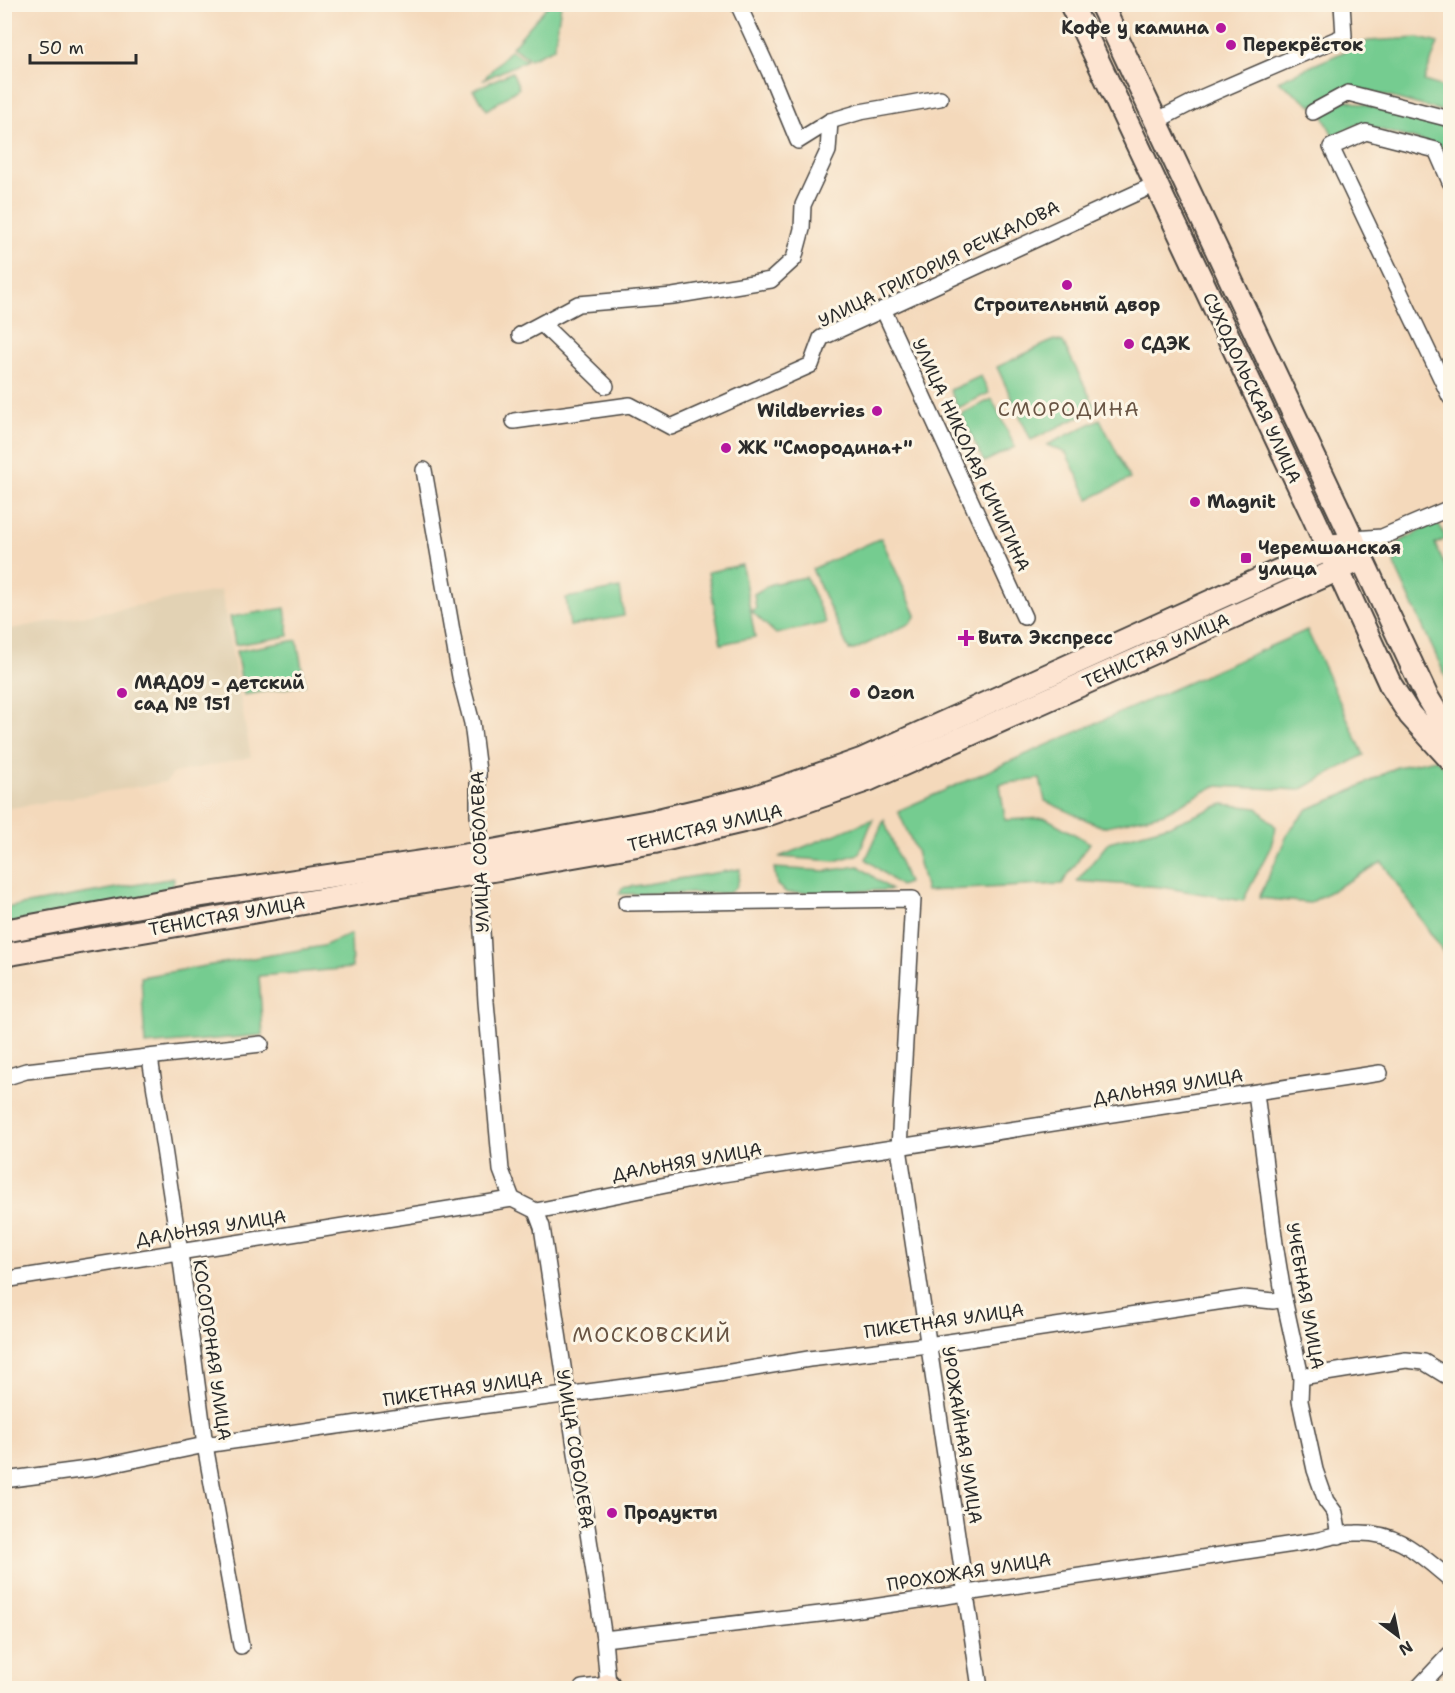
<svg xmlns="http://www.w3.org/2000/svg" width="1455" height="1693" font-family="'Shantell Sans',sans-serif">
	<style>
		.built { fill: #e2d2b4 }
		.green { fill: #75cc90; stroke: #507c5e; stroke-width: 1.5 }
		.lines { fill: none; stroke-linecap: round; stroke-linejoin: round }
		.street-casing { stroke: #494541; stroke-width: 18 }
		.secondary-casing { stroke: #494541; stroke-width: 26 }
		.street { stroke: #fff; stroke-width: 15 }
		.secondary { stroke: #fde4d1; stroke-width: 22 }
		.poi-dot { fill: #b5179e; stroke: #fcf5e5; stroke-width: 2 }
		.labels { text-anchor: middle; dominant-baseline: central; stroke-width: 6; stroke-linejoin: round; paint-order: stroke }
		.poi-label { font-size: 18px; font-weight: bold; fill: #2b2b2b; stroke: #fcf5e5; text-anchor: start }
		.street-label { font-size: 18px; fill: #2b2b2b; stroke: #fcf5e5 }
		.neighbourhood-label { font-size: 20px; letter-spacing: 1.5px; fill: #685443; stroke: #fcf5e5 }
		.quarter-label { font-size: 21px; letter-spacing: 1.5px; fill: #685443; stroke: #fcf5e5 }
	</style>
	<rect width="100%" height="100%" fill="#fcf5e5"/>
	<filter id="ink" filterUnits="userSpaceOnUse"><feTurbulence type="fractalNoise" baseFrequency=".0167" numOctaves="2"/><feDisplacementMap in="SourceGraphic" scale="12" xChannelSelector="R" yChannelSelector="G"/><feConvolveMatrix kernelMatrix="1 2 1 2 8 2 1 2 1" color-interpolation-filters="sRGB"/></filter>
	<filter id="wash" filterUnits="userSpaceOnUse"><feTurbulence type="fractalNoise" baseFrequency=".008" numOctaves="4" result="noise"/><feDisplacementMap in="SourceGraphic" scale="24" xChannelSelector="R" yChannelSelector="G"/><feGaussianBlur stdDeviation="1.35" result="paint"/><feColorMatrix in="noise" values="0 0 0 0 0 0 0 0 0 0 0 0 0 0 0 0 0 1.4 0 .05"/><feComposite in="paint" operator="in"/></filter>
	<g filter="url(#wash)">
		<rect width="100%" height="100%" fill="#f4d9bb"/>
		<path class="built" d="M221,590L251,757L174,773L166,782L5,809V630Z"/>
		<g class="green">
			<path d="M548,5H561L554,48L530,59L512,47Z"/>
			<path d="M1419,38L1438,43L1424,81L1450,89V113L1349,86L1313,106L1278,81L1368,41Z"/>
			<path d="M510,50L527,60L483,80Z"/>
			<path d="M512,72L519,88L487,110L473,90Z"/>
			<path d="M1346,100L1450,128V166L1441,146L1359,124L1333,136L1322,113Z"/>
			<path d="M1054,340L1063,342L1096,409L1031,440L997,367Z"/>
			<path d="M981,376L989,393L958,408L950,390Z"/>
			<path d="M992,399L1015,447L984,462L961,414Z"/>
			<path d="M1100,419L1130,479L1089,499L1066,453L1047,445Z"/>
			<path d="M1433,524L1440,526L1446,539L1435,544L1450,577V686L1394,564L1399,542Z"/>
			<path d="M881,538L916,615L911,623L854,650H849L812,569Z"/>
			<path d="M742,565L755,637L721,644L708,572Z"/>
			<path d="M806,577L826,623L776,634L751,611L756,608L754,594L771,584Z"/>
			<path d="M620,588L624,616L570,626L566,598Z"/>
			<path d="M285,608L289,636L235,645L230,617Z"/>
			<path d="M1307,630L1364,755L1300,790L1215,786L1164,813L1102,827L1045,801L1040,779L1000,784L1005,820L1046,818L1090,843L1062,884L926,891L916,851L898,811Z"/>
			<path d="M297,640L305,685L244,695L236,651Z"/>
			<path d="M1436,759L1450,773V962L1382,862L1310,903L1259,898L1289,831L1308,809L1343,795L1397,767Z"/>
			<path d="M1223,804L1257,808L1276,827L1271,846L1243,901L1162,887L1077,881L1109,842L1174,824Z"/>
			<path d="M873,819L859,854L835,861L779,857Z"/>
			<path d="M884,820L908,883L900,886L866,859Z"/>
			<path d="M859,866L891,890L787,893L777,885L774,868L826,871Z"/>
			<path d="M740,869C739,880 739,888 728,893L619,894L622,888Z"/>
			<path d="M174,878L172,894L5,925V908Z"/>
			<path d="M351,934L352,968L259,976L263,1035L145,1045L141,977L323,946Z"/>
		</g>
	</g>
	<g filter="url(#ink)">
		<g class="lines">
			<g class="street-casing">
				<g id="street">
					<path d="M738,4L769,71L798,141L830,121L860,112L940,98"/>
					<path d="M1313,112L1348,93L1450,119"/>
					<path d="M1156,121L1203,97L1344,36L1342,4"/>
					<path d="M1450,182L1436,150L1366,132L1331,147L1450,397"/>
					<path d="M883,309L1024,617"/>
					<path d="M542,324L606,386"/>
					<path d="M520,335L578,304L673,296L771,280L794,259L802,229L803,205L828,151L830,121"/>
					<path d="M514,421L630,405L671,427L811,365L821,338L1156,184"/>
					<path d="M424,470L460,677L472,723L478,771V815L484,871L480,896L486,1002L501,1170L512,1199"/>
					<path d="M1353,539L1382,537L1450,508"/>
					<path d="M626,903L913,899L899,1148L980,1688"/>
					<path d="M150,1058L180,1253L205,1445L241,1646"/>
					<path d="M4,1078L26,1071L261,1044"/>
					<path d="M1256,1093L1275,1244L1284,1299L1301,1377L1300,1401L1315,1470L1326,1501L1335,1513L1339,1536"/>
					<path d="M536,1211L542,1227L604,1639L608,1685L582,1688"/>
					<path d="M4,1280L512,1199L536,1211L716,1175L1380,1073"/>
					<path d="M1301,1377L1406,1360L1424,1362L1450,1378"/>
					<path d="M4,1480L95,1468L205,1445L442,1411L694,1378L809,1359L928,1345L1244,1298L1273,1301L1284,1299"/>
					<path d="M604,1639L846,1611L1314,1541C1328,1538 1342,1533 1356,1533C1398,1531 1420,1555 1450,1579"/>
					<path d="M1418,1688L1450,1654"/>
				</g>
			</g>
			<g class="secondary-casing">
				<g id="secondary">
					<path d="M1071,4L1314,518L1390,684L1410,715L1450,759"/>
					<path d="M1101,4L1427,697L1450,735"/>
					<path d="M4,931L188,897L482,853L654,821L755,797L861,760L1278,571L1353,539"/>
					<path d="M4,955L654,842L760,817L870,779L1362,559"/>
					<path d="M608,1685L609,1688"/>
				</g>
			</g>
			<use href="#street" class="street"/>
			<use href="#secondary" class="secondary"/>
		</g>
	</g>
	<g class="poi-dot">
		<circle cx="1221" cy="28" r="6"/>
		<circle cx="1231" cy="45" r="6"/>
		<circle cx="1067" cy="285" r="6"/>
		<circle cx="1129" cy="344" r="6"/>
		<circle cx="877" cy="411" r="6"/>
		<circle cx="726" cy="448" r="6"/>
		<circle cx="1195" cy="502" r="6"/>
		<rect x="1240" y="552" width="12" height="12" rx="3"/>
		<path d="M963 629h6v6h6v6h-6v6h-6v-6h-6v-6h6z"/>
		<circle cx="122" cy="693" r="6"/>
		<circle cx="855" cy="693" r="6"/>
		<circle cx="612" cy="1513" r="6"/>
	</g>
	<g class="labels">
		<g class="poi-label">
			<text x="1209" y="28" text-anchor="end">Кофе у камина</text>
			<text x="1243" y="45">Перекрёсток</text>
			<text x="1067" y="305" text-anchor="middle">Строительный двор</text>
			<text x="1141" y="344">СДЭК</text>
			<text x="865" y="411" text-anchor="end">Wildberries</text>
			<text x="738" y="448">ЖК "Смородина+"</text>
			<text x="1207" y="502">Magnit</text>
			<text x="1258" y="548">Черемшанская<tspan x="1258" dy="21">улица</tspan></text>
			<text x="978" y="638">Вита Экспресс</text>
			<text x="134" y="683">МАДОУ - детский<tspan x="134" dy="21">сад № 151</tspan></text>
			<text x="867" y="693">Ozon</text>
			<text x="624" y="1513">Продукты</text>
		</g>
		<g class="street-label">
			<text transform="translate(939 264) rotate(-26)">УЛИЦА ГРИГОРИЯ РЕЧКАЛОВА</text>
			<text transform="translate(1252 388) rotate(65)">СУХОДОЛЬСКАЯ УЛИЦА</text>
			<text transform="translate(971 455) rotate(65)">УЛИЦА НИКОЛАЯ КИЧИГИНА</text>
			<text transform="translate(1156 651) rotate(-24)">ТЕНИСТАЯ УЛИЦА</text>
			<text transform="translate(705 828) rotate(-13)">ТЕНИСТАЯ УЛИЦА</text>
			<text transform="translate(480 852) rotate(-92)">УЛИЦА СОБОЛЕВА</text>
			<text transform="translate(227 916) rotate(-10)">ТЕНИСТАЯ УЛИЦА</text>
			<text transform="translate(1168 1087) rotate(-9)">ДАЛЬНЯЯ УЛИЦА</text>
			<text transform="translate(687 1162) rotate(-10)">ДАЛЬНЯЯ УЛИЦА</text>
			<text transform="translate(211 1228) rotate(-9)">ДАЛЬНЯЯ УЛИЦА</text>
			<text transform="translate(1305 1296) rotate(80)">УЧЕБНАЯ УЛИЦА</text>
			<text transform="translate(944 1321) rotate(-8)">ПИКЕТНАЯ УЛИЦА</text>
			<text transform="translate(212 1350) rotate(82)">КОСОГОРНАЯ УЛИЦА</text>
			<text transform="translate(463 1389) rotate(-8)">ПИКЕТНАЯ УЛИЦА</text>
			<text transform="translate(962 1435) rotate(81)">УРОЖАЙНАЯ УЛИЦА</text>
			<text transform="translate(575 1449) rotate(81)">УЛИЦА СОБОЛЕВА</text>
			<text transform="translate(969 1572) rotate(-9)">ПРОХОЖАЯ УЛИЦА</text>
		</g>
		<g class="neighbourhood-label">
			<text x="1069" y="409">СМОРОДИНА</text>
		</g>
		<g class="quarter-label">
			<text x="652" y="1335">МОСКОВСКИЙ</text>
		</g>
	</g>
	<rect width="1455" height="1693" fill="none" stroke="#fcf5e5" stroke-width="24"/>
	<g transform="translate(1398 1636) rotate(148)" stroke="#fcf5e5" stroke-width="4.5" paint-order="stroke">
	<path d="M0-4.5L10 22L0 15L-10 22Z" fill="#2b2b2b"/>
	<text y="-9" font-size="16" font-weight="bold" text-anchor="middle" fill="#2b2b2b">N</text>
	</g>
	<path d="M30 54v9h106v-9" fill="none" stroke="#2b2b2b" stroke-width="3"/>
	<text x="39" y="54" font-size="18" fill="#2b2b2b" stroke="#fcf5e5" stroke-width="4.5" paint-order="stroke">50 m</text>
</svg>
